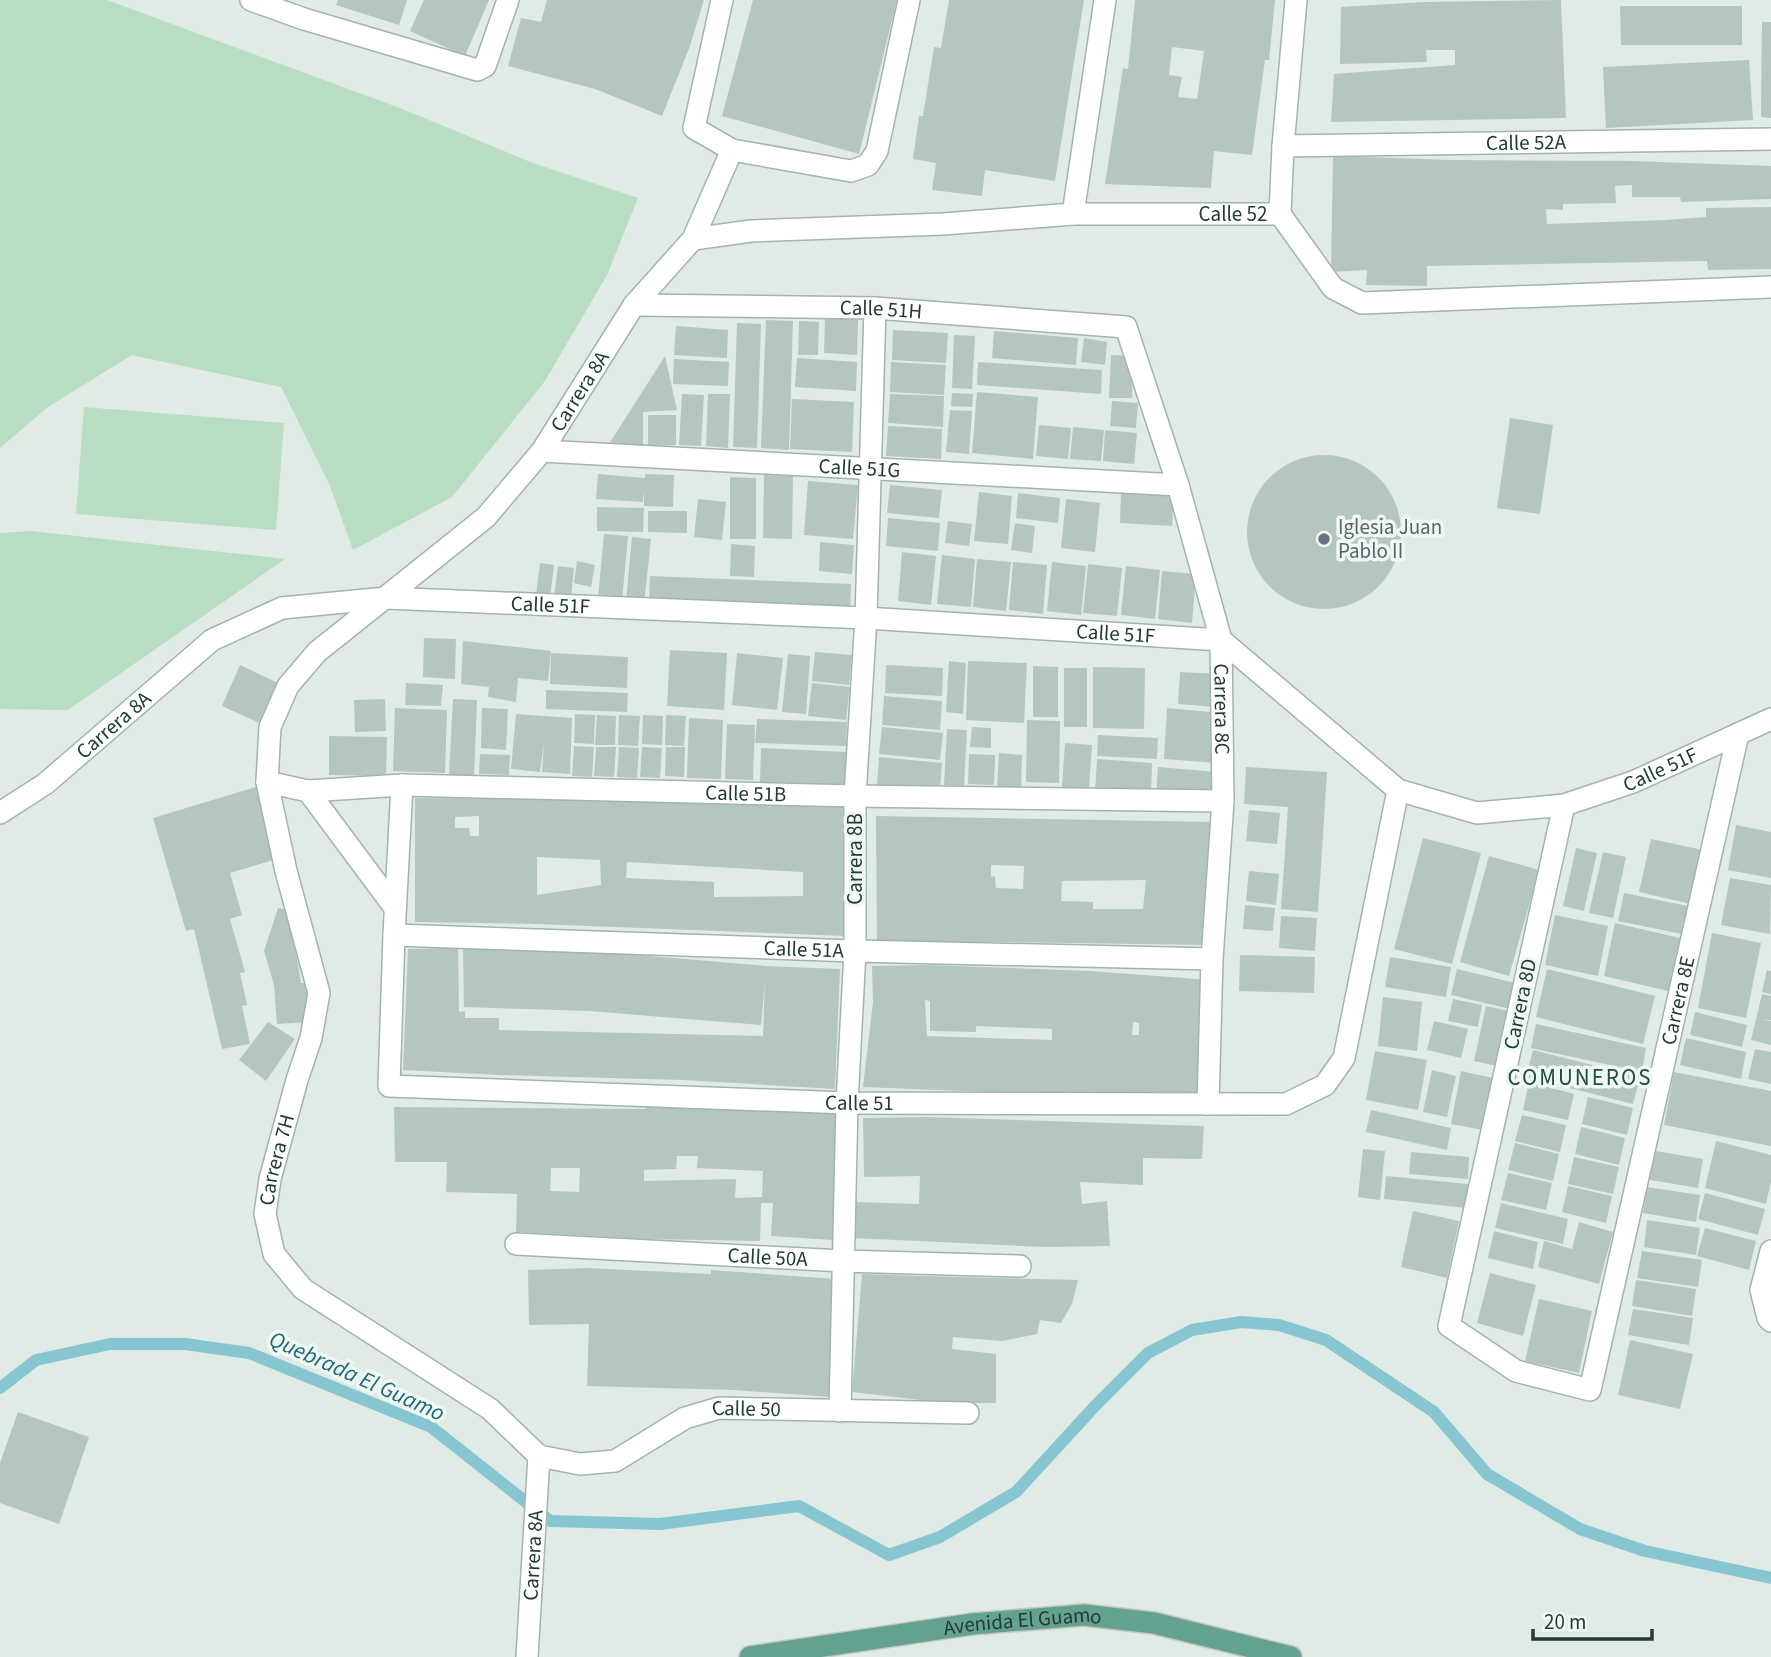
<svg xmlns="http://www.w3.org/2000/svg" width="1771" height="1657" font-family="'Source Sans 3',sans-serif">
	<style>
		.green { fill: #b9ddc2 }
		.lines { fill: none; stroke-linecap: round; stroke-linejoin: round }
		.stream { stroke: #87c6d1; stroke-width: 12 }
		.building { fill: #b5c6bf; fill-rule: evenodd }
		.minor-casing { stroke: #a3b3ad; stroke-width: 24 }
		.major-casing { stroke: #c1c8c6; stroke-width: 24 }
		.minor { stroke: #fff; stroke-width: 21 }
		.major { stroke: #64a191; stroke-width: 21 }
		.worship-dot { fill: #6b7280; stroke: #f1f8f4; stroke-width: 2.5 }
		.labels { text-anchor: middle; dominant-baseline: central; stroke-width: 7; stroke-linejoin: round; paint-order: stroke }
		.street-label { font-size: 21px; fill: #213c34; stroke: #f1f8f4 }
		.worship-label { font-size: 21px; fill: #5b616d; stroke: #f1f8f4; text-anchor: start }
		.neighbourhood-label { font-size: 23px; letter-spacing: 2px; fill: #1c4e42; stroke: #f1f8f4 }
		.water-label { font-size: 23px; font-style: italic; fill: #1a6978; stroke: #f1f8f4 }
	</style>
	<rect width="100%" height="100%" fill="#e0ebe6"/>
	<g class="green">
		<path d="M0,0H107L400,108L533,163L638,198L607,275L545,381L452,497L353,550L330,486L281,387L132,355L48,407L0,448Z"/>
		<path d="M84,407L284,423L276,530L76,514Z"/>
		<path d="M31,531L285,559L68,710L0,709V533Z"/>
	</g>
	<g class="lines">
		<path class="stream" d="M0,1388L36,1360L110,1344H185L249,1353L431,1427L550,1521L660,1524L799,1506L889,1555L940,1537L1016,1492L1095,1406L1148,1353L1192,1330L1241,1322L1279,1325L1326,1340L1434,1412L1487,1474L1580,1529L1645,1551L1771,1578"/>
	</g>
	<g class="building">
		<path d="M338,0H407L399,25L336,5Z"/>
		<path d="M424,0H489L465,56L410,31Z"/>
		<path d="M547,0H704L690,46L662,116L595,89L508,66L521,18L541,22Z"/>
		<path d="M753,0H897L859,154L722,116Z"/>
		<path d="M949,0H1084L1055,181L985,170L982,196L932,190L936,163L913,159L919,116H923L934,47L941,48Z"/>
		<path d="M1135,0H1275L1269,60H1265L1252,155L1214,151L1211,188L1105,184L1123,68L1128,69ZM1172,47L1204,51L1197,99L1178,97L1182,77L1169,75Z"/>
		<path d="M1561,0L1566,118L1331,122L1334,74L1455,65V50H1426L1427,62L1340,64L1341,7L1424,2Z"/>
		<path d="M1620,6H1742V45H1621Z"/>
		<path d="M1762,22H1771V118L1761,117Z"/>
		<path d="M1749,60L1753,120L1606,128L1603,67Z"/>
		<path d="M1333,156L1452,160L1631,161L1771,166V199L1681,202L1680,197H1632V185L1615,186L1616,203L1563,204V210L1546,209L1547,224L1666,220L1706,217V208L1771,207V269L1708,270L1707,261L1427,266V286L1366,285L1367,270L1331,272Z"/>
		<path d="M825,318L858,320L857,355L824,353Z"/>
		<path d="M766,320L793,321L789,450L761,448Z"/>
		<path d="M799,321L819,322L818,355H798Z"/>
		<path d="M737,323L761,324L757,448L733,447Z"/>
		<path d="M676,326L728,330L727,358L674,355Z"/>
		<path d="M893,330L948,333L946,363L892,360Z"/>
		<path d="M994,331L1078,338L1076,365L992,358Z"/>
		<path d="M954,335L975,336L972,389L952,388Z"/>
		<path d="M1084,338L1107,342L1105,365L1081,362Z"/>
		<path d="M1111,355L1133,356L1132,398H1109Z"/>
		<path d="M665,356L677,410L643,412V445L609,444Z"/>
		<path d="M797,358L857,362L856,391L795,387Z"/>
		<path d="M674,359L729,362L728,386L673,384Z"/>
		<path d="M891,362L946,365L944,395L890,392Z"/>
		<path d="M978,362L1102,370L1101,394L977,385Z"/>
		<path d="M977,392L1038,397L1033,459L972,453Z"/>
		<path d="M952,393L973,394L972,407L951,406Z"/>
		<path d="M682,394L704,395L701,446L679,445Z"/>
		<path d="M708,394H730L728,448L706,446Z"/>
		<path d="M890,394L944,396L943,427L888,423Z"/>
		<path d="M792,399L854,402L852,452L790,449Z"/>
		<path d="M1112,401L1138,403L1136,428L1110,426Z"/>
		<path d="M950,410L972,411L969,454L946,452Z"/>
		<rect x="648" y="415" width="28" height="30"/>
		<path d="M1510,418L1553,425L1540,514L1497,508Z"/>
		<path d="M1039,425L1071,428L1068,459L1036,456Z"/>
		<path d="M888,426L942,429L941,459L886,456Z"/>
		<path d="M1073,427L1104,430L1101,461L1070,459Z"/>
		<path d="M1105,430L1137,433L1134,464L1103,461Z"/>
		<circle cx="1324" cy="532" r="77"/>
		<path d="M598,474L645,478V474L674,475L673,507L644,506V491L643,502L596,499Z"/>
		<path d="M764,475L793,476L792,539L763,538Z"/>
		<path d="M730,477L756,478V539H730Z"/>
		<path d="M808,481L858,485L853,539L804,535Z"/>
		<path d="M890,485L942,490L939,518L887,513Z"/>
		<path d="M979,492L1012,496L1008,544L974,541Z"/>
		<path d="M1121,492L1174,495L1172,526L1120,523Z"/>
		<path d="M1018,493L1060,498L1058,523L1016,518Z"/>
		<path d="M698,499L726,502L722,540L694,537Z"/>
		<path d="M1066,499L1100,503L1095,552L1061,548Z"/>
		<path d="M597,507L644,508L643,532L597,531Z"/>
		<path d="M648,511H687V533L648,532Z"/>
		<path d="M888,518L940,523L938,551L886,546Z"/>
		<path d="M948,521L972,524L969,546L945,543Z"/>
		<path d="M1015,523L1035,526L1032,553L1011,550Z"/>
		<path d="M604,534L628,536L622,601L598,599Z"/>
		<path d="M632,537L651,539L644,604L626,602Z"/>
		<path d="M820,542L854,545L852,574L819,571Z"/>
		<path d="M731,544L755,546L754,577L730,576Z"/>
		<path d="M902,552L936,556L931,605L898,601Z"/>
		<path d="M942,555L975,559L971,607L937,604Z"/>
		<path d="M977,559L1011,562L1006,611L973,607Z"/>
		<path d="M577,561L595,565L591,587L574,583Z"/>
		<path d="M1013,562L1047,565L1043,614L1009,610Z"/>
		<path d="M1052,562L1086,566L1081,615L1047,611Z"/>
		<path d="M540,563L554,565L550,597L536,595Z"/>
		<path d="M1088,564L1122,568L1117,616L1083,613Z"/>
		<path d="M558,566L574,568L571,599L554,597Z"/>
		<path d="M1126,566L1160,570L1155,619L1121,615Z"/>
		<path d="M1162,571L1196,574L1192,623L1158,619Z"/>
		<path d="M650,576L851,584L850,614L649,606Z"/>
		<path d="M424,638L456,639L455,679L423,677Z"/>
		<path d="M463,641L551,651L548,681L518,678L516,702L488,697L489,687L461,684Z"/>
		<path d="M670,650L727,653L724,710L667,706Z"/>
		<path d="M815,652L852,655L849,685L812,681Z"/>
		<path d="M551,653L628,657L627,688L550,684Z"/>
		<path d="M737,653L783,658L777,710L732,705Z"/>
		<path d="M788,654L810,656L806,714L782,712Z"/>
		<path d="M949,661L966,663L963,714L946,712Z"/>
		<path d="M968,661L1027,663L1024,723L966,720Z"/>
		<path d="M240,665L278,683L259,723L222,706Z"/>
		<path d="M886,665L943,668L942,696L885,693Z"/>
		<path d="M1033,666L1058,667V717H1033Z"/>
		<path d="M1093,667L1145,668L1144,729L1093,728Z"/>
		<rect x="1064" y="668" width="23" height="59"/>
		<path d="M1180,672L1218,674L1217,707L1178,704Z"/>
		<path d="M406,683L443,685L441,706L405,705Z"/>
		<path d="M812,683L850,687L846,720L808,716Z"/>
		<path d="M546,690L628,693L627,712L546,709Z"/>
		<path d="M884,696L942,701L940,730L882,725Z"/>
		<path d="M385,699L386,731L355,732L354,700Z"/>
		<path d="M453,699L477,700L474,777L449,775Z"/>
		<path d="M395,708L447,710L445,773L393,771Z"/>
		<path d="M482,708L508,709L506,750L481,748Z"/>
		<path d="M1167,708L1221,713L1217,763L1164,759Z"/>
		<path d="M516,714L572,718L570,774L542,772L544,743L540,772L511,769Z"/>
		<path d="M575,714L595,715L594,744L574,743Z"/>
		<path d="M597,715L616,716L615,745H595Z"/>
		<path d="M619,715L640,716L638,746L618,745Z"/>
		<path d="M643,715L663,716L662,745L642,744Z"/>
		<path d="M666,715L686,716L684,746L665,745Z"/>
		<path d="M689,718L723,720L721,779L687,778Z"/>
		<path d="M757,719L847,722L846,746L755,743Z"/>
		<path d="M1027,720L1060,721L1059,783L1026,782Z"/>
		<path d="M727,724L755,725L753,780L725,779Z"/>
		<path d="M882,727L943,733L940,760L879,754Z"/>
		<path d="M972,727L991,728V748L970,747Z"/>
		<path d="M947,729L967,730L964,786L944,785Z"/>
		<path d="M1098,735L1158,738L1157,759L1097,756Z"/>
		<path d="M329,736L387,737L386,776L329,775Z"/>
		<path d="M1065,743L1092,745L1089,789L1062,787Z"/>
		<path d="M574,746L594,747L592,777L572,776Z"/>
		<path d="M596,747H616L614,777L594,776Z"/>
		<path d="M619,747L639,748L637,778L617,777Z"/>
		<path d="M642,747L662,748L660,778L640,777Z"/>
		<path d="M666,747H685L684,777L665,776Z"/>
		<path d="M761,748L846,752L845,785L760,782Z"/>
		<path d="M999,753L1022,755L1021,789L997,788Z"/>
		<path d="M480,754L510,755L509,775L479,774Z"/>
		<path d="M969,754L995,755L994,785L968,784Z"/>
		<path d="M879,757L942,763L940,789L877,785Z"/>
		<path d="M1097,759L1152,763L1151,795L1095,791Z"/>
		<path d="M1158,767L1217,772L1216,800L1156,796Z"/>
		<path d="M1246,767L1327,772L1318,912L1281,909L1288,807L1244,804Z"/>
		<path d="M256,787L277,859L230,873L242,915L230,919L245,972L240,973L247,1005L242,1006L250,1044L222,1049L194,929L186,931L153,818Z"/>
		<path d="M415,798L525,799L851,807L845,936L537,924L415,922ZM479,816V836H470L469,828H455V817ZM537,857L600,860L601,885L537,895ZM627,862L803,872V896L714,897V882L626,878Z"/>
		<path d="M1249,810L1280,813L1277,844L1246,841Z"/>
		<path d="M876,816L1213,822L1209,945L996,942L877,943ZM991,865L1024,866L1023,889L996,888L995,876L991,877ZM1146,880L1143,909H1093V902L1061,901L1062,881Z"/>
		<path d="M1736,825L1771,832V878L1728,870Z"/>
		<path d="M1423,838L1481,853L1452,964L1394,949Z"/>
		<path d="M1651,839L1703,850L1691,904L1639,892Z"/>
		<path d="M1576,848L1597,853L1584,911L1563,906Z"/>
		<path d="M1603,852L1626,857L1613,918L1589,913Z"/>
		<path d="M1489,856L1539,870L1509,976L1460,962Z"/>
		<path d="M1249,871L1279,874L1276,905L1246,901Z"/>
		<path d="M1730,878L1771,885L1770,934L1721,925Z"/>
		<path d="M1624,893L1688,906L1682,934L1618,921Z"/>
		<path d="M1245,905L1275,908L1273,931L1243,929Z"/>
		<path d="M278,908L289,910L301,983H306L309,1022L277,1024L274,985L264,951Z"/>
		<path d="M1555,915L1608,926L1598,976L1545,965Z"/>
		<path d="M1281,916L1317,918L1315,951L1279,948Z"/>
		<path d="M1615,923L1680,938L1668,991L1604,976Z"/>
		<path d="M1712,933L1761,943L1746,1018L1698,1008Z"/>
		<path d="M463,947L591,951L766,966L840,969L835,1089L683,1080L498,1075L403,1070L408,949L458,948L459,1012L465,1011V1018H499V1030L763,1036L765,983L761,1025L589,1011L464,1007Z"/>
		<path d="M1240,955L1315,957L1314,993L1239,991Z"/>
		<path d="M1390,957L1451,967L1446,997L1385,987Z"/>
		<path d="M931,965L1090,971L1210,980L1207,1101L863,1087L873,1002L872,966ZM925,1000L930,1001V1031L976,1032V1026L1052,1029V1040L927,1036ZM1133,1022L1139,1023V1035H1132Z"/>
		<path d="M1457,969L1515,983L1510,1009L1451,995Z"/>
		<path d="M1547,969L1655,996L1643,1044L1536,1017Z"/>
		<path d="M1767,970L1771,971V994L1762,992Z"/>
		<path d="M1762,994L1771,996V1020L1762,1019L1771,1021V1045L1751,1040Z"/>
		<path d="M1383,997L1422,1002L1417,1051L1378,1046Z"/>
		<path d="M1453,999L1482,1005L1478,1027L1448,1021Z"/>
		<path d="M1486,1006L1509,1011L1497,1066L1474,1061Z"/>
		<path d="M1695,1012L1747,1025L1742,1047L1690,1035Z"/>
		<path d="M1434,1021L1468,1029L1461,1058L1427,1050Z"/>
		<path d="M268,1022L295,1039L266,1081L239,1060Z"/>
		<path d="M1536,1024L1646,1048L1642,1072L1531,1048Z"/>
		<path d="M1686,1038L1746,1052L1741,1079L1680,1065Z"/>
		<path d="M1755,1049L1771,1052V1084L1748,1079Z"/>
		<path d="M1533,1050L1640,1077L1633,1104L1526,1077Z"/>
		<path d="M1375,1051L1427,1060L1418,1110L1366,1100Z"/>
		<path d="M1432,1070L1456,1076L1447,1117L1423,1112Z"/>
		<path d="M1461,1071L1493,1078L1483,1130L1451,1124Z"/>
		<path d="M1674,1072L1771,1091V1146L1664,1125Z"/>
		<path d="M1529,1082L1574,1094L1568,1120L1523,1110Z"/>
		<path d="M1588,1097L1633,1108L1627,1135L1582,1124Z"/>
		<path d="M646,1102L837,1111L832,1240L771,1236L773,1203H761L760,1241L643,1239L516,1232L517,1194L446,1192L447,1162H395L394,1107L646,1109ZM677,1156H698L697,1168L763,1171L762,1197L735,1198L736,1179L644,1181V1170L676,1169ZM551,1168H580L579,1192L550,1191Z"/>
		<path d="M1371,1110L1451,1128L1447,1150L1366,1132Z"/>
		<path d="M1522,1115L1566,1125L1560,1152L1515,1141Z"/>
		<path d="M927,1117L1204,1126L1202,1159L1143,1158V1185L1080,1182L1082,1204L1107,1201L1110,1246L1044,1247L854,1238L855,1202L919,1204L920,1176L864,1177L863,1118Z"/>
		<path d="M1581,1127L1625,1138L1619,1165L1575,1154Z"/>
		<path d="M1716,1141L1771,1155V1182L1766,1204L1705,1188Z"/>
		<path d="M1515,1143L1559,1154L1553,1181L1508,1170Z"/>
		<path d="M1363,1149L1385,1151L1380,1200L1358,1197Z"/>
		<path d="M1650,1150L1703,1159L1698,1188L1645,1179Z"/>
		<path d="M1411,1152L1469,1157L1468,1179L1409,1174Z"/>
		<path d="M1574,1157L1619,1167L1613,1194L1568,1184Z"/>
		<path d="M1508,1173L1552,1183L1546,1210L1501,1200Z"/>
		<path d="M1386,1176L1468,1184L1466,1208L1384,1199Z"/>
		<path d="M1568,1186L1612,1196L1606,1223L1562,1212Z"/>
		<path d="M1647,1187L1700,1195L1696,1222L1643,1213Z"/>
		<path d="M1705,1193L1765,1209L1758,1235L1698,1219Z"/>
		<path d="M1501,1203L1568,1219L1563,1244L1495,1228Z"/>
		<path d="M1413,1211L1459,1221L1447,1278L1401,1267Z"/>
		<path d="M1647,1220L1700,1228L1696,1255L1644,1247Z"/>
		<path d="M1579,1222L1613,1232L1599,1284L1538,1267L1544,1241L1572,1249Z"/>
		<path d="M1705,1228L1756,1241L1749,1270L1697,1256Z"/>
		<path d="M1494,1231L1538,1242L1533,1269L1488,1258Z"/>
		<path d="M1642,1251L1702,1260L1698,1287L1637,1278Z"/>
		<path d="M587,1268L711,1274V1270L836,1279L829,1397L734,1390L587,1386L589,1324L529,1325L528,1270Z"/>
		<path d="M1490,1273L1536,1285L1523,1336L1477,1323Z"/>
		<path d="M862,1274L921,1276L1078,1280L1072,1304L1061,1323L1040,1320L1037,1334L1002,1341L953,1337L952,1349L996,1354V1403H946L852,1392Z"/>
		<path d="M1636,1280L1696,1289L1692,1316L1632,1306Z"/>
		<path d="M1539,1299L1592,1311L1579,1373L1525,1361Z"/>
		<path d="M1633,1309L1693,1318L1689,1345L1628,1335Z"/>
		<path d="M1630,1340L1693,1354L1680,1409L1618,1395Z"/>
		<path d="M18,1412L89,1437L59,1524L0,1503V1463Z"/>
	</g>
	<g class="lines">
		<g class="minor-casing">
			<g id="minor">
				<path d="M251,0L304,19L477,70L485,66L508,0"/>
				<path d="M722,0L694,128L732,150L851,171L868,165L877,151L909,0"/>
				<path id="s1" d="M1283,146L1771,139"/>
				<path d="M1073,214L1105,0"/>
				<path d="M1280,214L1333,288L1362,303L1771,287"/>
				<path d="M1280,214L1283,146L1296,0"/>
				<path id="s2" d="M693,239L751,231L943,224L1073,214H1280"/>
				<path id="s3" d="M634,305L875,308L1126,327L1178,485L1221,640L1223,801L1212,959L1208,1104"/>
				<path id="s4" d="M542,451L1178,485"/>
				<path id="s5" d="M267,782L308,791L402,785L855,796L1223,801"/>
				<path id="s6" d="M402,785L394,935L389,1086L847,1103L1286,1104L1325,1085L1344,1058L1398,790"/>
				<path d="M308,791L395,908"/>
				<path id="s7" d="M1564,805L1449,1326L1516,1371L1590,1390L1738,734"/>
				<path id="s8" d="M0,813L45,784L212,640L282,608L386,598L866,618L1221,640L1398,790L1477,813L1564,805L1633,782L1771,719"/>
				<path id="s9" d="M394,935L855,951L1212,959"/>
				<path id="s10" d="M516,1244L843,1261L1020,1266"/>
				<path d="M1771,1251L1761,1290L1768,1318L1771,1321"/>
				<path d="M840,1411L847,1103L855,951V796L866,618L875,308"/>
				<path id="s11" d="M539,1456L490,1409L303,1289L274,1254L265,1214L270,1179L297,1080L311,1038L319,993L286,871L267,782L270,727L288,686L317,652L486,517L542,451L634,305L693,239L732,150"/>
				<path id="s12" d="M539,1456L580,1464L615,1461L685,1418L719,1408L968,1413"/>
				<path id="s13" d="M527,1657L539,1456"/>
			</g>
		</g>
		<g class="major-casing">
			<g id="major">
				<path id="s14" d="M750,1657L972,1624L1084,1615L1154,1623L1291,1657"/>
			</g>
		</g>
		<use href="#minor" class="minor"/>
		<use href="#major" class="major"/>
	</g>
	<circle class="worship-dot" cx="1324" cy="539" r="7"/>
	<g class="labels">
		<g class="street-label">
			<text stroke="none"><textPath href="#s1" startOffset="243">Calle 52A</textPath></text>
			<text stroke="none"><textPath href="#s2" startOffset="541">Calle 52</textPath></text>
			<text stroke="none"><textPath href="#s3" startOffset="247">Calle 51H</textPath></text>
			<text stroke="none"><textPath href="#s11" startOffset="1340">Carrera 8A</textPath></text>
			<text stroke="none"><textPath href="#s4" startOffset="318">Calle 51G</textPath></text>
			<text stroke="none"><textPath href="#s8" startOffset="620">Calle 51F</textPath></text>
			<text stroke="none"><textPath href="#s8" startOffset="1186">Calle 51F</textPath></text>
			<text stroke="none"><textPath href="#s3" startOffset="889">Carrera 8C</textPath></text>
			<text stroke="none"><textPath href="#s8" startOffset="144">Carrera 8A</textPath></text>
			<text stroke="none"><textPath href="#s8" startOffset="1796">Calle 51F</textPath></text>
			<text stroke="none"><textPath href="#s5" startOffset="480">Calle 51B</textPath></text>
			<text transform="translate(855 859) rotate(-90)">Carrera 8B</text>
			<text stroke="none"><textPath href="#s9" startOffset="410">Calle 51A</textPath></text>
			<text stroke="none"><textPath href="#s7" startOffset="1090">Carrera 8E</textPath></text>
			<text transform="translate(1520 1004) rotate(-78)">Carrera 8D</text>
			<text stroke="none"><textPath href="#s6" startOffset="772">Calle 51</textPath></text>
			<text stroke="none"><textPath href="#s11" startOffset="432">Carrera 7H</textPath></text>
			<text stroke="none"><textPath href="#s10" startOffset="252">Calle 50A</textPath></text>
			<text stroke="none"><textPath href="#s12" startOffset="222">Calle 50</textPath></text>
			<text stroke="none"><textPath href="#s13" startOffset="102">Carrera 8A</textPath></text>
			<text stroke="none"><textPath href="#s14" startOffset="275">Avenida El Guamo</textPath></text>
		</g>
		<g class="worship-label">
			<text x="1338" y="527">Iglesia Juan<tspan x="1338" dy="24">Pablo II</tspan></text>
		</g>
		<g class="neighbourhood-label">
			<text x="1580" y="1077">COMUNEROS</text>
		</g>
		<g class="water-label">
			<text transform="translate(357 1376) rotate(24)">Quebrada El Guamo</text>
		</g>
	</g>
	<path d="M1533 1629v10h119v-10" fill="none" stroke="#213c34" stroke-width="3.5"/>
	<text x="1544" y="1629" font-size="21" fill="#213c34" stroke="#f1f8f4" stroke-width="5" paint-order="stroke">20 m</text>
</svg>
